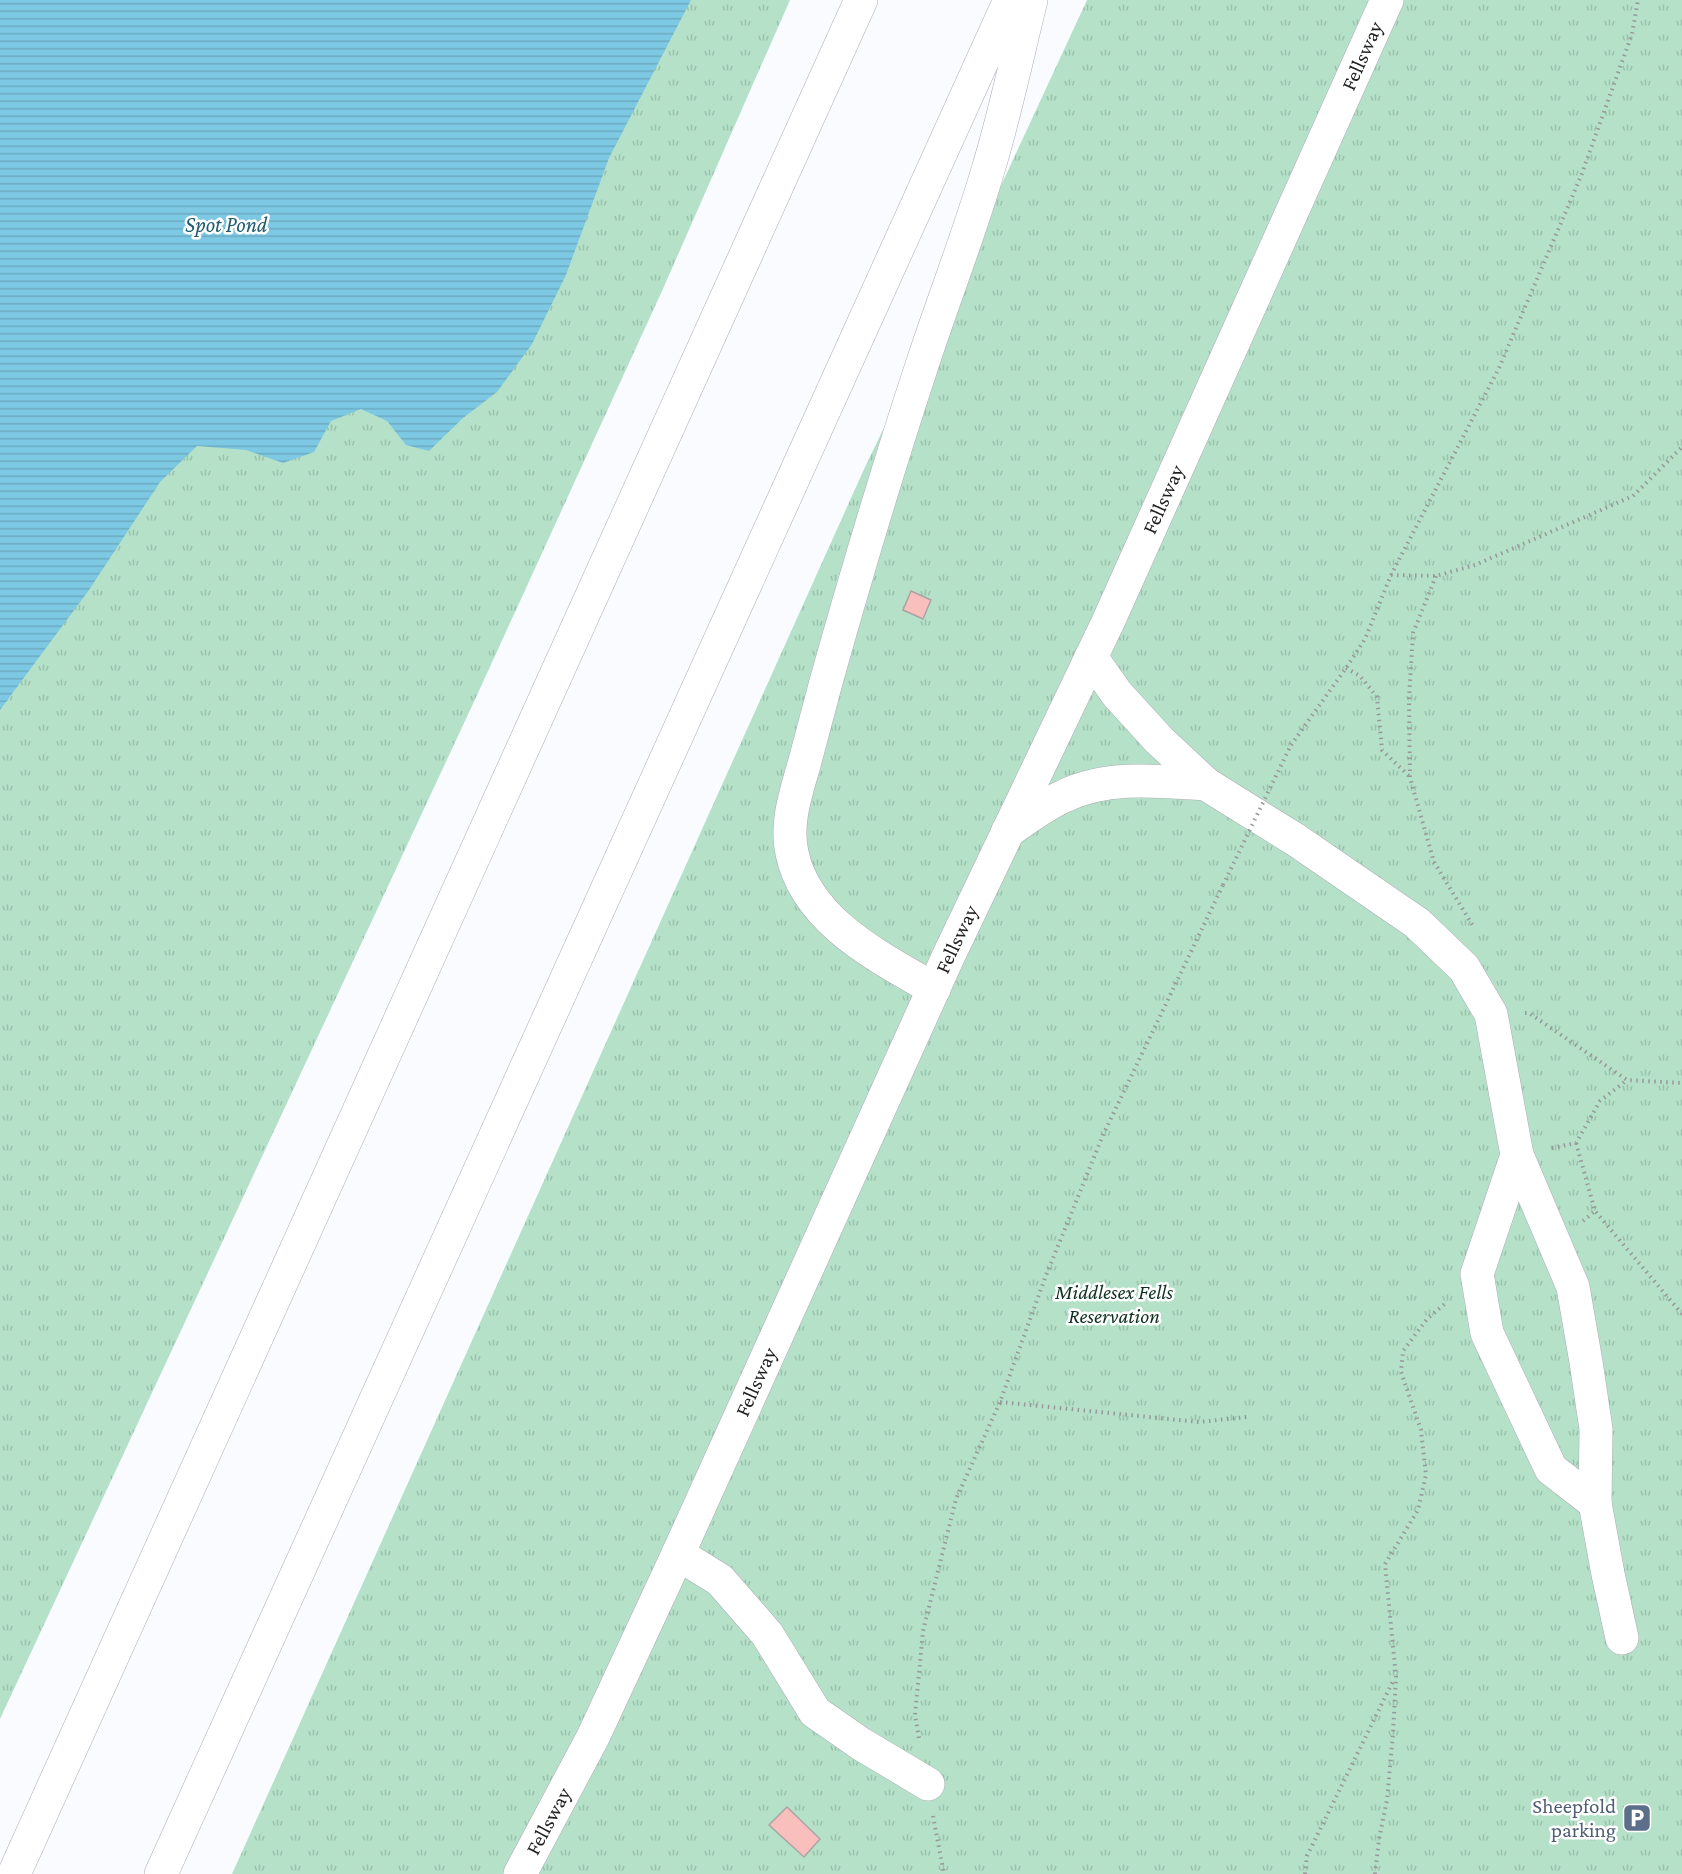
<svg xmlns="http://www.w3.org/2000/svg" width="1682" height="1874" font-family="'Crimson Pro',serif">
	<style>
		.park { fill: url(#park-tufts) }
		.water { fill: url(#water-rules) }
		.building { fill: #f9bfbd; stroke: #aba4a3; stroke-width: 1.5 }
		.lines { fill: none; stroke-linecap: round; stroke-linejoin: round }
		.minor-casing { stroke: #acaeb4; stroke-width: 34 }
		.major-casing { stroke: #acaeb4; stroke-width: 34 }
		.highway-casing { stroke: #acaeb4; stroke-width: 34 }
		.path { stroke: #97989b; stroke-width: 4; stroke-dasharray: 1.5 4.5; stroke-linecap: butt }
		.minor { stroke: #fff; stroke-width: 33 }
		.major { stroke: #fff; stroke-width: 33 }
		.highway { stroke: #fff; stroke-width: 33 }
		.path-bridge { stroke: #97989b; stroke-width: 4; stroke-dasharray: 1.5 4.5; stroke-linecap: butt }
		.labels { text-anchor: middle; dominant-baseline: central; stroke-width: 5; stroke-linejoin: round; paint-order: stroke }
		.street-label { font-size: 21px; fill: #1f1f21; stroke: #fff }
		.park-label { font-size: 21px; font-style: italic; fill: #113022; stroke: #fff }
		.service-label { font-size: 21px; fill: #4e5e75; stroke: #fff; text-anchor: end }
		.water-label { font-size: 22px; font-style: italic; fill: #205c70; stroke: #fff }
	</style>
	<defs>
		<pattern id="park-tufts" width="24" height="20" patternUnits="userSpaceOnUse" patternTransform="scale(1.5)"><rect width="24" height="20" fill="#b5e1c9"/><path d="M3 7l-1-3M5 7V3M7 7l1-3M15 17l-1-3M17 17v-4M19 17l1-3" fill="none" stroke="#9bc1ac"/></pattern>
		<pattern id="water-rules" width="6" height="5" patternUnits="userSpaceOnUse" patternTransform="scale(1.5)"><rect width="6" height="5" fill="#7dc8e3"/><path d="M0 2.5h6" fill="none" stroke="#6cabc2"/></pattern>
	</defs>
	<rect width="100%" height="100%" fill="#fafbff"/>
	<g class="park">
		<path d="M0,0H790L662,291L478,693L0,1719Z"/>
		<path d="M1087,0H1682V1874H232L865,467L1005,177Z"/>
	</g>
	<path class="water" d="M0,0H691L609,158L566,275L532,344L497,392L463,418L429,451L406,445L387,421L361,409L331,421L314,452L283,463L246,450L197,446L160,482L89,590L0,710Z"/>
	<g class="building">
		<path d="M911,591L931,600L923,619L903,610Z"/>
		<path d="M787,1807L820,1839L804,1857L769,1825Z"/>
	</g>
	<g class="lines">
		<g class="minor-casing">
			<g id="minor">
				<path d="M1206,784L1296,840L1417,923L1464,968L1491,1014L1517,1155L1573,1287L1586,1362L1596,1429L1595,1503L1608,1574L1622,1638"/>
				<path d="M1008,831C1026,819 1044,805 1064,796C1108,775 1158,781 1206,784L1159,740L1117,694L1091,657"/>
				<path d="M1517,1155L1477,1274L1487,1333L1551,1469L1595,1503"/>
				<path d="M678,1554L720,1580L767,1634L815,1712L861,1744L928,1784"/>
			</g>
		</g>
		<g class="major-casing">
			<g id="major">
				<path id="s1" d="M520,1874L593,1737L678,1554L948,957L1108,622L1387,0"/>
			</g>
		</g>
		<g class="highway-casing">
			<g id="highway">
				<path d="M934,989C879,957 806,921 792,853C785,822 797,790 805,761C812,735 819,708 826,682C856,575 888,468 923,362C944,298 969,235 988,170C1005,114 1017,57 1031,0"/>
				<path d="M14,1874L861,0"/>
				<path d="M161,1874L1010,0"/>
			</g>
		</g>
		<g class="path">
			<path d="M1391,575L1436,576L1475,565L1633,496L1682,447"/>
			<path d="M1436,576L1413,633L1409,698L1410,778L1434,862L1473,926"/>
			<path d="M1346,668L1360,676L1377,697L1382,750L1410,777"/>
			<path d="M1291,745L1346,668L1365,639L1391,575L1499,368L1581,176L1632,34L1638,0"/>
			<path d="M1525,1013H1529L1627,1080L1682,1083"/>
			<path d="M1576,1143L1595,1211L1682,1314"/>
			<path d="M1552,1148L1576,1143L1600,1101L1627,1080"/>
			<path d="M1583,1221L1595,1211"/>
			<path d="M1000,1402L1199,1422L1247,1417"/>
			<path d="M919,1738L915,1715L923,1631L956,1499L1000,1402L1045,1278L1103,1135L1223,885"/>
			<path d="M933,1816L944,1874"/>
			<path d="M1305,1874L1307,1856L1394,1679"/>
			<path d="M1375,1874L1379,1839L1387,1800L1393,1733L1396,1677L1385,1564L1418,1510L1426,1475L1421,1430L1401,1372L1403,1351L1427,1319L1447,1302"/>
		</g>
		<use href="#minor" class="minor"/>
		<use href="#major" class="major"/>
		<use href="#highway" class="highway"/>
		<path class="path-bridge" d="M1223,885L1291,745"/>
	</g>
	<defs>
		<g id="parking-square" transform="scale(1.5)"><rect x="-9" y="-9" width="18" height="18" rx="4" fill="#5c6f8a" stroke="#fff"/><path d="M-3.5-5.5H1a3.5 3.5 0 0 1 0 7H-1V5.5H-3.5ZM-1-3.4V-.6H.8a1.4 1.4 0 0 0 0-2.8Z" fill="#fff"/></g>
	</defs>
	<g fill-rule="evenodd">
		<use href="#parking-square" x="1637" y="1818"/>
	</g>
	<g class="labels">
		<g class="street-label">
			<text stroke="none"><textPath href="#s1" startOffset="2004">Fellsway</textPath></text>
			<text stroke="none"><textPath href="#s1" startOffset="1518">Fellsway</textPath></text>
			<text stroke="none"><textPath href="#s1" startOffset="1032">Fellsway</textPath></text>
			<text stroke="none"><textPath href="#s1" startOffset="546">Fellsway</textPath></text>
			<text stroke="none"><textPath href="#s1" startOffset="60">Fellsway</textPath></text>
		</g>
		<g class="park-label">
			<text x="1114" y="1292">Middlesex Fells<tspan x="1114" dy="24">Reservation</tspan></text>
		</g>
		<g class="service-label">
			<text x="1616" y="1806">Sheepfold<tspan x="1616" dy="24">parking</tspan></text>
		</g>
		<g class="water-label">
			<text x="226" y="224">Spot Pond</text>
		</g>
	</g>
</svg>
